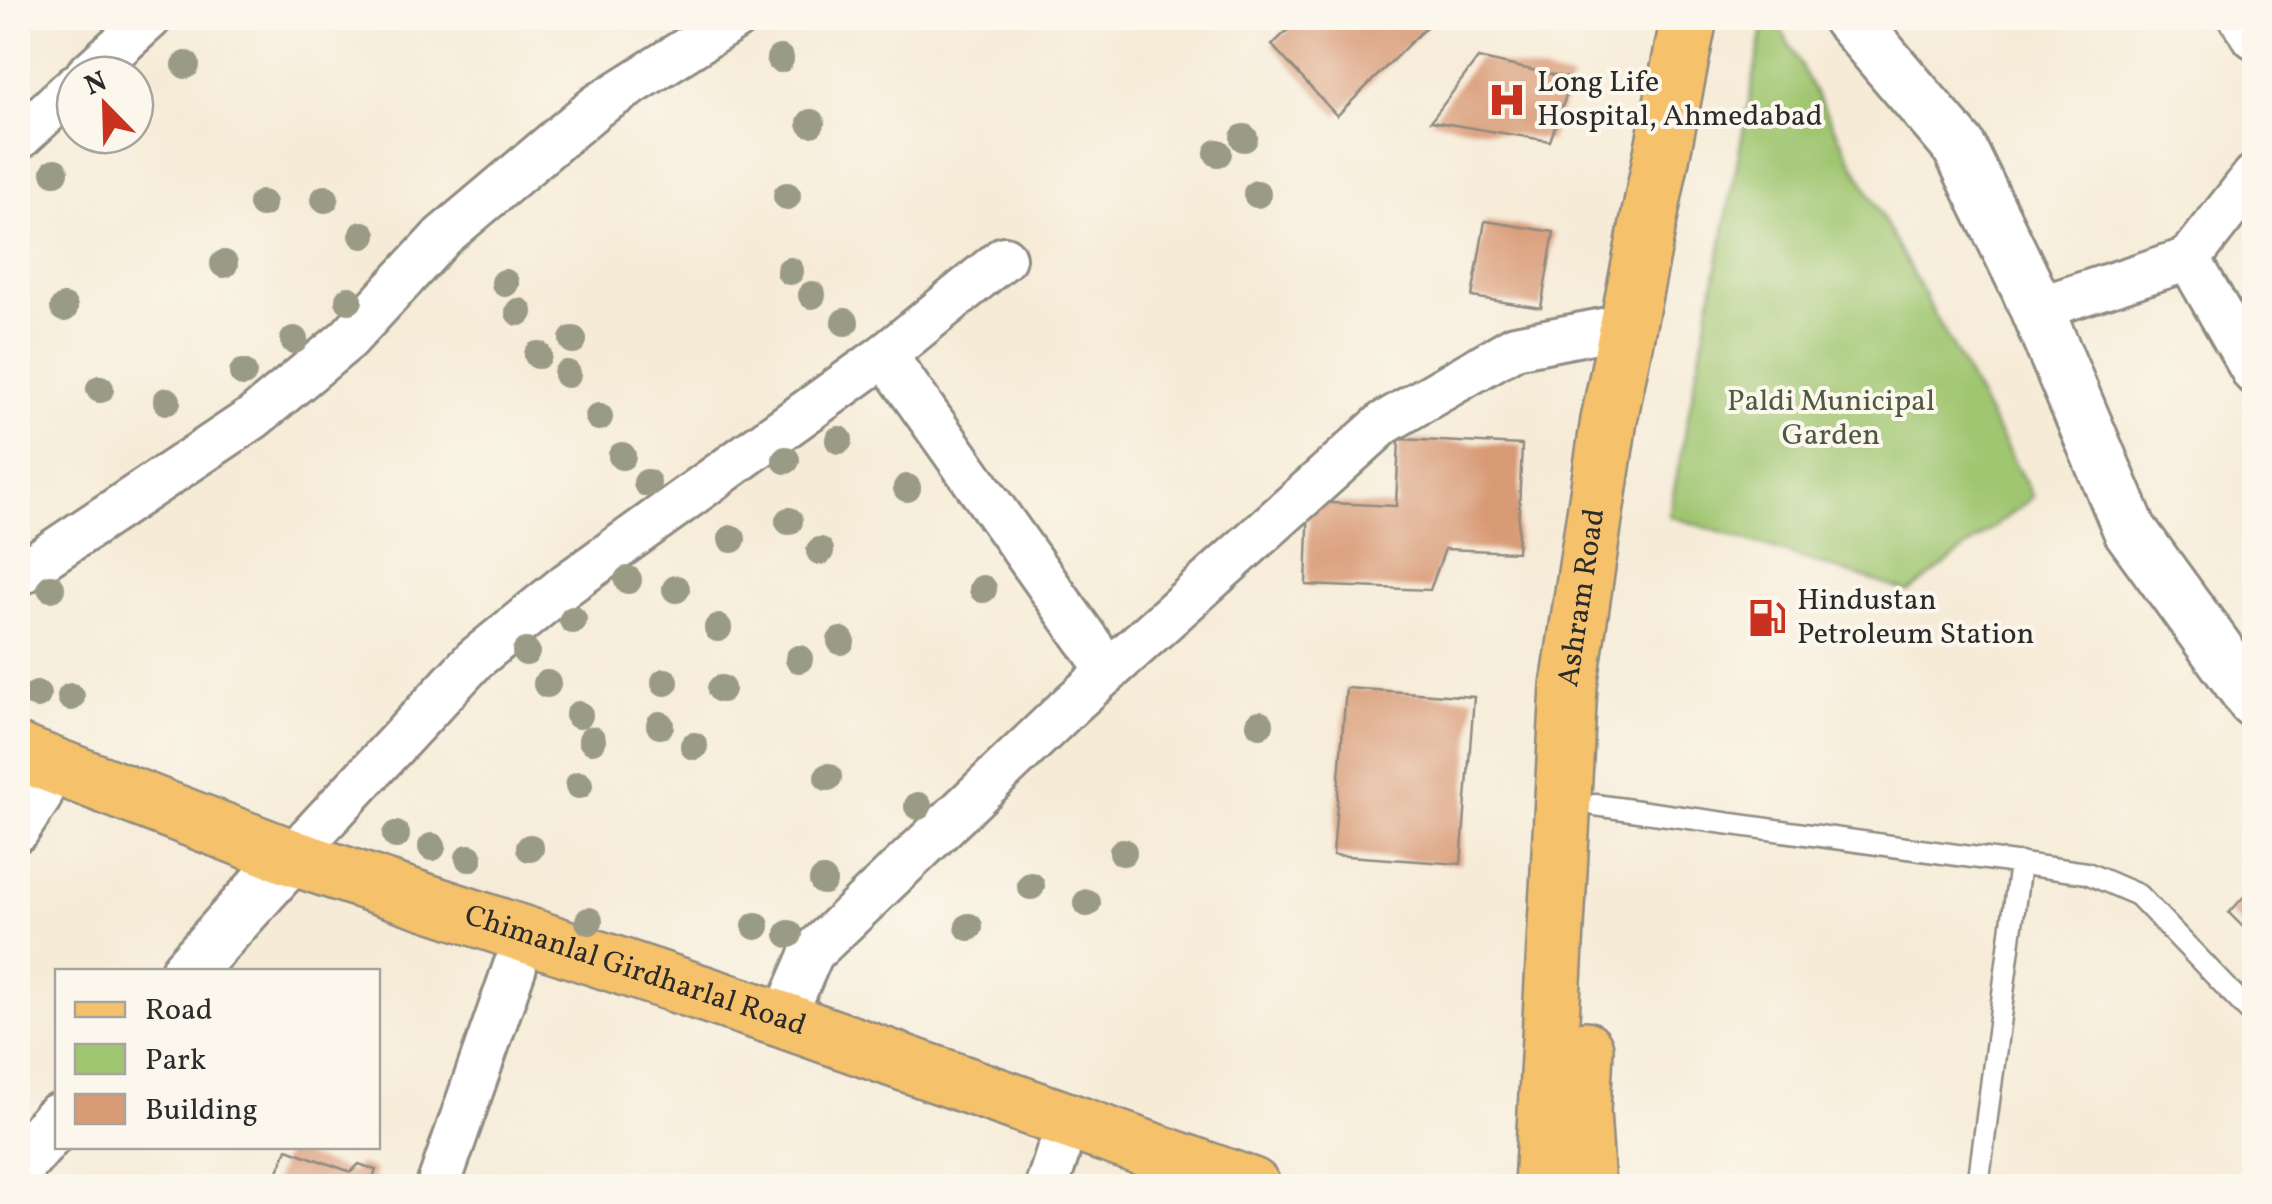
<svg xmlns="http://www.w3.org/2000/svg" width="2272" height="1204" font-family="Vollkorn,serif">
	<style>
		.green { fill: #a0c671; stroke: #66784e; stroke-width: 2.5 }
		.building { fill: #d89975 }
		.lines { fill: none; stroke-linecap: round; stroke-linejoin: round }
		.service-casing { stroke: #908b81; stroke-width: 25 }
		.minor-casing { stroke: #908b81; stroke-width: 48 }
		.tertiary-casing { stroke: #908b81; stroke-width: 58 }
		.primary-casing { stroke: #908b81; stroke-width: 60 }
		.service { stroke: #fff; stroke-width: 20 }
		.minor { stroke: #fff; stroke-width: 42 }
		.tertiary { stroke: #fff; stroke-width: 52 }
		.primary { stroke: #f5c16b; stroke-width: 55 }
		.tree { fill: #9a9b84 }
		.labels { text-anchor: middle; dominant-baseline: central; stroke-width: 8; stroke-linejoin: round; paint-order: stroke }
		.poi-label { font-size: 30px; fill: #2b2b2b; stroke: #fbf7ec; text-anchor: start }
		.park-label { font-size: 30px; fill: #4e5a40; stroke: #fbf7ec }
		.street-label { font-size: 30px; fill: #2b2b2b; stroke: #fbf7ec }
	</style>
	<rect width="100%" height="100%" fill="#fbf7ec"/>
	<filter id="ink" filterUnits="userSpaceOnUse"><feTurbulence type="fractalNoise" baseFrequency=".01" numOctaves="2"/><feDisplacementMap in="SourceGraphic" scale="20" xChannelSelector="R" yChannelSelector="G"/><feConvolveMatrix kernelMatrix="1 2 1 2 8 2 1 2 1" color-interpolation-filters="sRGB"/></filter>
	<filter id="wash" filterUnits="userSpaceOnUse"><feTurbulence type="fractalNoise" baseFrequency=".0048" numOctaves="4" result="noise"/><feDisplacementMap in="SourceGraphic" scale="40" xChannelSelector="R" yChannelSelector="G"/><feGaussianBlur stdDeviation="2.25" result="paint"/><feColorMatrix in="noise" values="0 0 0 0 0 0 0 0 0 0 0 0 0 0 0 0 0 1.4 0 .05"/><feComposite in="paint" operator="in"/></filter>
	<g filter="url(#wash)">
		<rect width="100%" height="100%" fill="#f6ebd7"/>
		<path class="green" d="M1765,18H1775L2033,497L1909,592L1669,516Z"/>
		<g id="blocks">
			<g class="building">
				<path d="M1300,18H1435L1337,116L1272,45Z"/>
				<path d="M1478,58L1572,79L1550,141L1431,121Z"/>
				<path d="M1485,221L1554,232L1541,308L1472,297Z"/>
				<path d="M1399,439L1522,445L1517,552L1445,549L1430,590L1306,585L1309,502L1396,506Z"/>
				<path d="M1346,688L1474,697L1461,864L1333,855Z"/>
				<path d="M2254,886V938L2229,913Z"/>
				<path d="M287,1149L351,1172L359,1164L376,1170L373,1178L390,1186H272Z"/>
			</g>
		</g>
	</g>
	<g filter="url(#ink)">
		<use href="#blocks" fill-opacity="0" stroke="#908b81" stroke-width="2.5"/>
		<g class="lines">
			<g class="service-casing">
				<g id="service">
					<path d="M1595,805L2087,873L2138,895L2254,1016"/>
					<path d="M1978,1186L2020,863"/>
				</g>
			</g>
			<g class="minor-casing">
				<g id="minor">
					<path d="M2241,18L2254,37"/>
					<path d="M87,75L150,18"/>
					<path d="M18,139L75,86"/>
					<path d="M2189,259L2254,373"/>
					<path d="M2036,309L2189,259L2254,176"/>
					<path d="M885,355L1109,671"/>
					<path d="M18,575L253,418L348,339L443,236L597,106L736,18"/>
					<path d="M18,830L40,797"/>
					<path d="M291,857L475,659L566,585L885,355L1004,258"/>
					<path d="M783,1020L812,953L1073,703L1384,423L1515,347L1628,325"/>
					<path d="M438,1186L515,966"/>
					<path d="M1047,1186L1058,1152"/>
				</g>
			</g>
			<g class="tertiary-casing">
				<g id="tertiary">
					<path d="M1849,18L1959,147L2028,289L2130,530L2254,701"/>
					<path d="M187,972L291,857"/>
					<path d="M18,1166L58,1120"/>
				</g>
			</g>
			<g class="primary-casing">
				<g id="primary">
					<path id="s1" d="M18,752L291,857L783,1020L1252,1186"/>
					<path d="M1585,1049L1582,1112L1587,1186"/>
					<path id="s2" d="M1542,1186L1569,686L1609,420L1689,18"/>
				</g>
			</g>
			<use href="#service" class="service"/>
			<use href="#minor" class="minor"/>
			<use href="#tertiary" class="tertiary"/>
			<use href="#primary" class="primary"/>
		</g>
		<g class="tree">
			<circle cx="780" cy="59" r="14"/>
			<circle cx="186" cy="65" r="14"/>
			<circle cx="811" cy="123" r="14"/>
			<circle cx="1244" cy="138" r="14"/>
			<circle cx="1218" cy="153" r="14"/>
			<circle cx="55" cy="172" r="14"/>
			<circle cx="1257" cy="194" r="14"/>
			<circle cx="787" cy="196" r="14"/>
			<circle cx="325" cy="199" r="14"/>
			<circle cx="262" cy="204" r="14"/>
			<circle cx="363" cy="235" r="14"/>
			<circle cx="224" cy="264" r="14"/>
			<circle cx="790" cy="271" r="14"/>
			<circle cx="505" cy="283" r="14"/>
			<circle cx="812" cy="295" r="14"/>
			<circle cx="349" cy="300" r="14"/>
			<circle cx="64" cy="308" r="14"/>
			<circle cx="519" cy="312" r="14"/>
			<circle cx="845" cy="322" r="14"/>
			<circle cx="294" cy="340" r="14"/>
			<circle cx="573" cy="340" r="14"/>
			<circle cx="538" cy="355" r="14"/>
			<circle cx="243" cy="373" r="14"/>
			<circle cx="567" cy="374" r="14"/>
			<circle cx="100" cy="389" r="14"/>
			<circle cx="167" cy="401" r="14"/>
			<circle cx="599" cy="417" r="14"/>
			<circle cx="839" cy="440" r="14"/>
			<circle cx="622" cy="456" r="14"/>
			<circle cx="786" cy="460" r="14"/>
			<circle cx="647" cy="483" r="14"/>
			<circle cx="907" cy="488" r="14"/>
			<circle cx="789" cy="521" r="14"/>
			<circle cx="732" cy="539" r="14"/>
			<circle cx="820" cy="551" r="14"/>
			<circle cx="628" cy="580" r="14"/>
			<circle cx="51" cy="588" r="14"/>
			<circle cx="676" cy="589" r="14"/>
			<circle cx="983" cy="589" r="14"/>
			<circle cx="573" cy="620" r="14"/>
			<circle cx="718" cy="628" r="14"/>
			<circle cx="841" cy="641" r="14"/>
			<circle cx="526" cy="652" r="14"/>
			<circle cx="799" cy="659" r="14"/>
			<circle cx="665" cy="682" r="14"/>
			<circle cx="547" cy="684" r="14"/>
			<circle cx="721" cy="689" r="14"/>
			<circle cx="37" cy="695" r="14"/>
			<circle cx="71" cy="697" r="14"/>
			<circle cx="579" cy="715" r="14"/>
			<circle cx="1260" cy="724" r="14"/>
			<circle cx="660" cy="725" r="14"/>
			<circle cx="592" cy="740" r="14"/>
			<circle cx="694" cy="746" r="14"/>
			<circle cx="828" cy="777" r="14"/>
			<circle cx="579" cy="785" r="14"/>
			<circle cx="918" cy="806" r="14"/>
			<circle cx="396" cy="835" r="14"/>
			<circle cx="432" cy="847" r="14"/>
			<circle cx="530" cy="848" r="14"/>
			<circle cx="1123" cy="852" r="14"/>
			<circle cx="469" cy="858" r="14"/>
			<circle cx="823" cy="881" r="14"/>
			<circle cx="1031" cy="886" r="14"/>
			<circle cx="1087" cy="903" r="14"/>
			<circle cx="589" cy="921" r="14"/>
			<circle cx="756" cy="926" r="14"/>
			<circle cx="969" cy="927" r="14"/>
			<circle cx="789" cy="934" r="14"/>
		</g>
	</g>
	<defs>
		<g id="hospital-bare" transform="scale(3)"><path d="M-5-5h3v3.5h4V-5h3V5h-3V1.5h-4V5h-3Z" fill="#c8321e" stroke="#fbf7ec" stroke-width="2.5" paint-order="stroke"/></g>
		<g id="fuel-bare" transform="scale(3)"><path d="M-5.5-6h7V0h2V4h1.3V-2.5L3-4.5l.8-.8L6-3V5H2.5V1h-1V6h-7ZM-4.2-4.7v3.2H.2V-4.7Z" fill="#c8321e" stroke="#fbf7ec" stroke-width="2.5" paint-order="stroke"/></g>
	</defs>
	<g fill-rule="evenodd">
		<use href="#hospital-bare" x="1507" y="100"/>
		<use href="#fuel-bare" x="1767" y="618"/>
	</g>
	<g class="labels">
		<g class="poi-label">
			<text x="1537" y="83">Long Life<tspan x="1537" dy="34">Hospital, Ahmedabad</tspan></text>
			<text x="1797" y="601">Hindustan<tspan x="1797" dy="34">Petroleum Station</tspan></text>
		</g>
		<g class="park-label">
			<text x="1831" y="402">Paldi Municipal<tspan x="1831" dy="34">Garden</tspan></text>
		</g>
		<g class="street-label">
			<text stroke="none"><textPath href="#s2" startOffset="590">Ashram Road</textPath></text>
			<text stroke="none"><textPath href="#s1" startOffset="655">Chimanlal Girdharlal Road</textPath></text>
		</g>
	</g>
	<rect width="2272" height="1204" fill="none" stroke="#fbf7ec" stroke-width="60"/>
	<rect x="55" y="969" width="325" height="180" fill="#fbf7ec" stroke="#a8a59f" stroke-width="2.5"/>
	<rect x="75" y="1002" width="50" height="15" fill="#f5c16b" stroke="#a8a59f" stroke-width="2.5"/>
	<text x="145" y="1019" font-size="30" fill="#2b2b2b">Road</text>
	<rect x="75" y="1044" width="50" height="30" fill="#a0c671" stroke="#a8a59f" stroke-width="2.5"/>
	<text x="145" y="1069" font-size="30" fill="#2b2b2b">Park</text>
	<rect x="75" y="1094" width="50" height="30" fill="#d89975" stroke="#a8a59f" stroke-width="2.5"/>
	<text x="145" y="1119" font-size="30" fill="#2b2b2b">Building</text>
	<g transform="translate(105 105) rotate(337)"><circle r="48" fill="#fbf7ec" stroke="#a8a59f" stroke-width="2.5"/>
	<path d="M0-8L18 38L0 25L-18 38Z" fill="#c8321e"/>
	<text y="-15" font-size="28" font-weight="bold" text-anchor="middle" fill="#2b2b2b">N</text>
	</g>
</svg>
